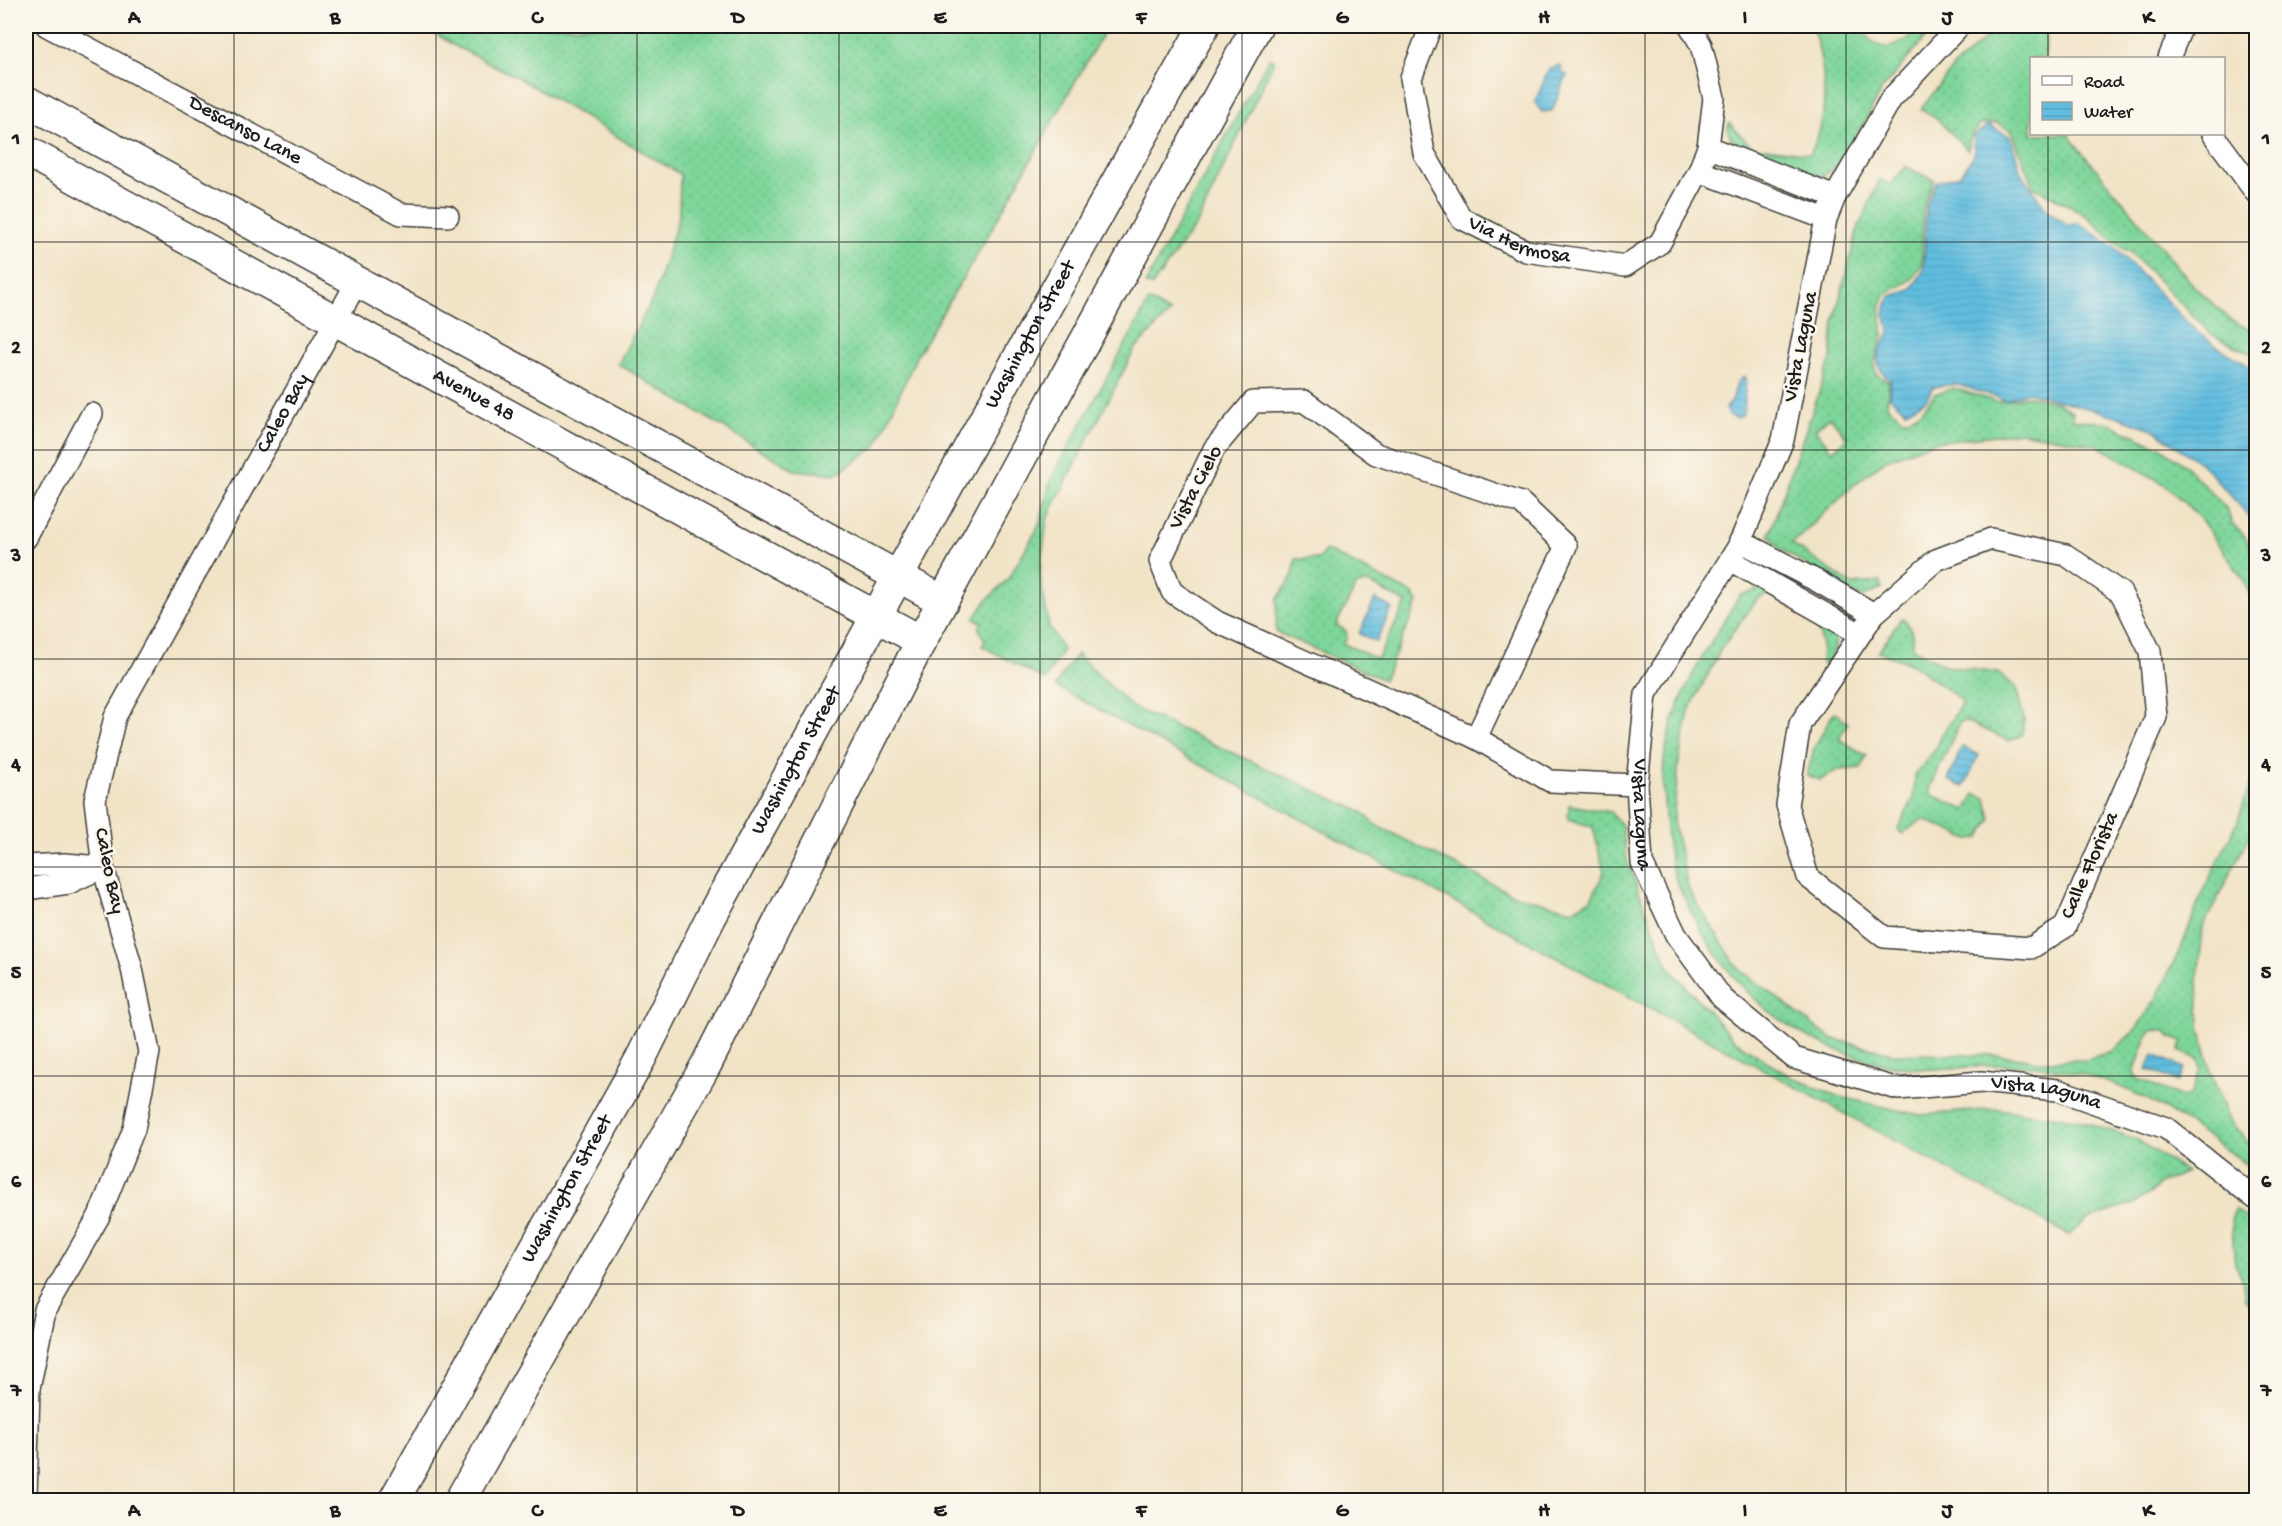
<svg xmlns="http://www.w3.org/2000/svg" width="2282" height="1526" font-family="'Gochi Hand',sans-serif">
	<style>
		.grass { fill: url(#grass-dots); stroke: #4d795b; stroke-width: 1.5; fill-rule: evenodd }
		.water { fill: url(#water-rules); stroke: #3e6c7e; stroke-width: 1.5 }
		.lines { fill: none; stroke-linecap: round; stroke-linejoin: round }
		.street-casing { stroke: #3c3a36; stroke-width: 24 }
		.secondary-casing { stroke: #3c3a36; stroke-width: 33 }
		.street { stroke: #fff; stroke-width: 21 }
		.secondary { stroke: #fff; stroke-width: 30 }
		.grid { fill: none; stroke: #1c1c1c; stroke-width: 1.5; stroke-opacity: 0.55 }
		.labels { text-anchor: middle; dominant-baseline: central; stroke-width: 5; stroke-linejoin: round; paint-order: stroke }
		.street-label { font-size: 21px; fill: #1c1c1c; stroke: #fbf7ec }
		.neatline { fill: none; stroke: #1c1c1c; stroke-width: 2 }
		.grid-label { font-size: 20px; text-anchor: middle; font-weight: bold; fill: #1c1c1c }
	</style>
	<defs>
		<pattern id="grass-dots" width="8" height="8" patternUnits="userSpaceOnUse" patternTransform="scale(1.5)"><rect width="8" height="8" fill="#7ed69a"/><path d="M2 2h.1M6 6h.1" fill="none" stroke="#6cb784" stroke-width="1.8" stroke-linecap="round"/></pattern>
		<pattern id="water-rules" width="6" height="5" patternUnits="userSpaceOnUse" patternTransform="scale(1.5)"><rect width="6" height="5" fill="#61bddf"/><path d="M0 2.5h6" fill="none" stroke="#54a2bf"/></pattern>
	</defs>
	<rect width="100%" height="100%" fill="#fbf7ec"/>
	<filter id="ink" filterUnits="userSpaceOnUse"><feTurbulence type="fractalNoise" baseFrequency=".0167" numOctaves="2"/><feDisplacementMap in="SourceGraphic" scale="12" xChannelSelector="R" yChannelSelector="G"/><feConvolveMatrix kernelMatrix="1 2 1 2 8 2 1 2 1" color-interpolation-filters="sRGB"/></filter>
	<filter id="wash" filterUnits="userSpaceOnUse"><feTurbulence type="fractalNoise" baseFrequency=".008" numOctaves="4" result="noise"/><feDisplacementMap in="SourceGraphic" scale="24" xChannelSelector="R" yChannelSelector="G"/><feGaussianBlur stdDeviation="1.35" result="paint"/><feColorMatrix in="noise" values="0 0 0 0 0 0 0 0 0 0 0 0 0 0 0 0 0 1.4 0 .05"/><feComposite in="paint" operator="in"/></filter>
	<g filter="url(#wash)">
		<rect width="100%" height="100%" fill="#f1e3c6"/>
		<g class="grass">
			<path d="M424,26H1107L981,248L917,355L876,447L836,474L794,470L618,364L654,296L679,216L680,174L519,78L453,45Z"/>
			<path d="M1812,26H1849L1850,28L1861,26C1874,52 1892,53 1913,34L1914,26H1935L1883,88L1841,164L1821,177C1802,170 1744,154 1733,140C1728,135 1727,129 1729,123L1751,146L1810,154C1831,116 1826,66 1812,26Z"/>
			<path d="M2000,26H2047L2045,58H2032V134H2069L2071,139L2193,285L2231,320L2256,333V356L2212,335L2130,252C2116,247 2101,227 2087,217C2071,205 2051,196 2033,187L2012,131L1997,123L1980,124L1970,139L1968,150L1937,119L1921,109L1954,66Z"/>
			<path d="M1269,58L1274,61L1198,222L1152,286L1145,284Z"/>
			<path d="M1906,167L1934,180L1923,208L1922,265L1911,280L1886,294L1880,307L1883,337L1874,363L1876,374L1889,382L1887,406L1905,420L1921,412L1935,394L1954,388L1997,402L2029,396L2057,402L2073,412L2072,419L2108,423L2160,447L2187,467L2226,508L2232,523L2246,538L2256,563V610L2243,579L2200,518L2164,484L2096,445L2021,432L1934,442L1884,461L1853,486L1792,544L1851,584L1881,582L1882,588L1862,598L1780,549L1769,535L1831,358L1834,321L1857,231L1880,179L1890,185ZM1830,417L1847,438L1832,451L1815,429Z"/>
			<path d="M1149,301L1170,313L1135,349L1047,519L1040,574L1049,627L1063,650L1045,680L982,646L985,641L979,629L982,622L974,619L986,601L1008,579L1039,526L1051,479Z"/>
			<path d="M1326,550L1413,594L1418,602L1384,680L1276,632L1277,600L1293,575L1296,559H1318ZM1363,583L1371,584L1406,603L1377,659L1344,644L1347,636L1346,631L1336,625L1356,586Z"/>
			<path d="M1756,586L1826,622C1840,640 1837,647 1827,666L1821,662C1828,619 1801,613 1769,594L1758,598L1721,649L1689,711L1679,760L1673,822L1689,891L1738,968L1830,1038L1893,1054L1999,1055L2041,1061L2086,1060L2114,1050L2136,1029L2156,999L2183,943L2202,893L2238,821L2256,766V823L2203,927L2198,977L2200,1027L2210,1070L2228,1118L2256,1152V1172C2178,1114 2118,1069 2016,1065C1985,1064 1953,1070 1922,1069C1896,1068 1869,1062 1845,1053C1773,1028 1722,975 1689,908C1685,898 1678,887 1675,877C1669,857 1666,834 1665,813C1663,793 1662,773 1665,753C1674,697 1707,649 1736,601L1741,595L1756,591ZM2153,1030L2165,1031L2170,1037L2183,1042L2179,1051L2198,1059L2201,1068L2190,1095L2182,1097L2138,1079L2134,1072L2148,1034Z"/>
			<path d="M1901,618C1911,623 1914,637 1913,648L1946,666L1998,673L2016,687L2024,719L2022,735L2009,741L1966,721L1960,722L1930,789L1932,795L1966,810L1975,794L1986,798L1991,819L1980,838L1969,839L1923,819L1902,834L1898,829L1913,799L1915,775L1937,747L1941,736L1962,703L1961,700L1912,664L1878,652Z"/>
			<path d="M1077,654L1132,707L1362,812L1376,825L1512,894L1572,910L1591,899L1604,872L1593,827L1568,819L1569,805L1610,812L1622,825L1627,861L1668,966L1735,1041L1791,1077L1837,1096L1920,1115L1998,1109L2075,1119L2136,1139L2186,1172L2159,1184L2151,1193L2133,1204L2086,1220L2069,1235L1055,686Z"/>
			<path d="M1834,712L1848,723L1839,739L1867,756L1861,768L1838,770L1820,780L1807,775L1814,748Z"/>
			<path d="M2235,1209L2256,1226V1311L2245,1300L2242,1278L2235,1264L2231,1220Z"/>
		</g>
		<g class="water">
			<path d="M1558,65L1562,67V73L1567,75L1552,111L1542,112L1535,103L1549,68L1553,69Z"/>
			<path d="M1989,125L2011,137L2021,173L2045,208L2068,226L2079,223L2113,246L2196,331L2221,349L2256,370V524L2205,467L2155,430L2113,415L2028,392L2005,400L1955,384L1934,387L1926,400L1906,411L1889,396L1891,381C1868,361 1879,354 1890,331L1884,314L1890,296L1911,290L1924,270L1926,207L1936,182L1960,175L1974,155V136Z"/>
			<path d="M1745,376C1748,389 1741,399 1745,409L1742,416L1735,418L1729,415L1726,408L1732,401L1737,383Z"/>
			<path d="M1375,599L1392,608L1376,642L1359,634Z"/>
			<path d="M1962,747L1979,755L1964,787L1948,780Z"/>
			<path d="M2153,1055L2184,1068L2178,1082L2147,1069Z"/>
		</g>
	</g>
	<g filter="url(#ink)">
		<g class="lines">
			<g class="street-casing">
				<g id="street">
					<path id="s1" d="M47,26L401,214L448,216"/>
					<path id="s2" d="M1431,26L1411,78L1424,153L1461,218L1526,251L1625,266L1660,243L1699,171L1708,147L1714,98L1701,45L1690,26"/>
					<path id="s3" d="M1959,26L1891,99L1835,197L1826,219L1783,440L1738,547L1646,694L1637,785L1642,863L1676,935L1722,998L1794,1058L1898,1089L1981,1082L2058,1090L2166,1128L2256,1199"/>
					<path d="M2169,58L2182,26"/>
					<path d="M2213,134L2256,193"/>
					<path d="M1708,147L1835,197"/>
					<path d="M1699,171L1826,219"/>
					<path d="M1304,401L1376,454L1521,503L1566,546L1476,738L1217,622L1172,592L1160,561L1214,449L1253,402Z"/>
					<path d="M26,538L92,414"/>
					<path d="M1991,539L2066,555L2121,593L2150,651L2156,717L2065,927L2031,948L1884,937L1808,877L1787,805L1800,724L1874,614L1936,560Z"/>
					<path d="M1740,541L1817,581L1874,614"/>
					<path d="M1730,560L1860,634"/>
					<path d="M1476,738L1550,781L1637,785"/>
					<path d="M26,866L65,864L100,867"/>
					<path d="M26,889L69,883L103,867"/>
					<path id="s4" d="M26,1497L29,1389L45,1310L99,1216L134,1129L149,1052L132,969L103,867L95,800L115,717L357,282"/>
				</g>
			</g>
			<g class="secondary-casing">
				<g id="secondary">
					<path d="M26,101L943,601"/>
					<path id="s5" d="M26,151L921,641"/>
					<path id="s6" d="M394,1500L641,1058L711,917L1039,320L1204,26"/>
					<path d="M460,1500L706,1065L921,641L1257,26"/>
				</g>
			</g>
			<use href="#street" class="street"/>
			<use href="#secondary" class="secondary"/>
		</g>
	</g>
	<path class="grid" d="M234,26V1500M436,26V1500M637,26V1500M839,26V1500M1040,26V1500M1242,26V1500M1443,26V1500M1645,26V1500M1846,26V1500M2048,26V58M2048,134V1500M26,242H2256M26,450H2256M26,659H2256M26,867H2256M26,1076H2256M26,1284H2256"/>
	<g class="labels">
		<g class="street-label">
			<text stroke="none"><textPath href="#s1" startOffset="224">Descanso Lane</textPath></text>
			<text stroke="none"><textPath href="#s2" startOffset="270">Via Hermosa</textPath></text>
			<text stroke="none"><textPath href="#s6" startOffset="1328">Washington Street</textPath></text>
			<text transform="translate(1802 347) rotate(-79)">Vista Laguna</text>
			<text stroke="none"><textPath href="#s5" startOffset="510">Avenue 48</textPath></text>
			<text stroke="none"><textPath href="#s4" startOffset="1160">Caleo Bay</textPath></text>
			<text transform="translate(1197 488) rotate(-62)">Vista Cielo</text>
			<text stroke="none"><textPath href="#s6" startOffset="842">Washington Street</textPath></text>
			<text stroke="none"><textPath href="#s3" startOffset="872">Vista Laguna</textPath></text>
			<text transform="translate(2091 866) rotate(-66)">Calle Florista</text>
			<text transform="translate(108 871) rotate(78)">Caleo Bay</text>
			<text stroke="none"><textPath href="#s3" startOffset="1430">Vista Laguna</textPath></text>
			<text stroke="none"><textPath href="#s6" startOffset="356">Washington Street</textPath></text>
		</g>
	</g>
	<rect width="2282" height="1526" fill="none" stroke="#fbf7ec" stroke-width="66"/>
	<rect x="2030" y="57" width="195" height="78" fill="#fbf7ec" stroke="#a29f99" stroke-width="1.5"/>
	<rect x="2042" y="76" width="30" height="9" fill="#ffffff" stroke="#a29f99" stroke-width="1.5"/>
	<text x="2084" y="87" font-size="18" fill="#1c1c1c">Road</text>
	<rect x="2042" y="102" width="30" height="18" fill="url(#water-rules)" stroke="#a29f99" stroke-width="1.5"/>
	<text x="2084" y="117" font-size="18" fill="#1c1c1c">Water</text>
	<rect x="33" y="33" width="2216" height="1460" class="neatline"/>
	<g class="grid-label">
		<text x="134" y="23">A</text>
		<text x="335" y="23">B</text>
		<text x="537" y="23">C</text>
		<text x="738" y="23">D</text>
		<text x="940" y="23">E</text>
		<text x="1141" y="23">F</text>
		<text x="1342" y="23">G</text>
		<text x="1544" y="23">H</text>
		<text x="1745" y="23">I</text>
		<text x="1947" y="23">J</text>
		<text x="2148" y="23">K</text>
		<text x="16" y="144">1</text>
		<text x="2266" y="144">1</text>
		<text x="16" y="353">2</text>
		<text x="2266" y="353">2</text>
		<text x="16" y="561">3</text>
		<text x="2266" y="561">3</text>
		<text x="16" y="770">4</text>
		<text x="2266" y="770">4</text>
		<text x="16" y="978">5</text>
		<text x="2266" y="978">5</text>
		<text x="16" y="1187">6</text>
		<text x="2266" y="1187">6</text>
		<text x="16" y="1396">7</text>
		<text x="2266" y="1396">7</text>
		<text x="134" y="1516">A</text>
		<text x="335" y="1516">B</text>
		<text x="537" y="1516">C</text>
		<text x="738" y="1516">D</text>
		<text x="940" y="1516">E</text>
		<text x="1141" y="1516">F</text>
		<text x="1342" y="1516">G</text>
		<text x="1544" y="1516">H</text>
		<text x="1745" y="1516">I</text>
		<text x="1947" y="1516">J</text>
		<text x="2148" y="1516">K</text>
	</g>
</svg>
